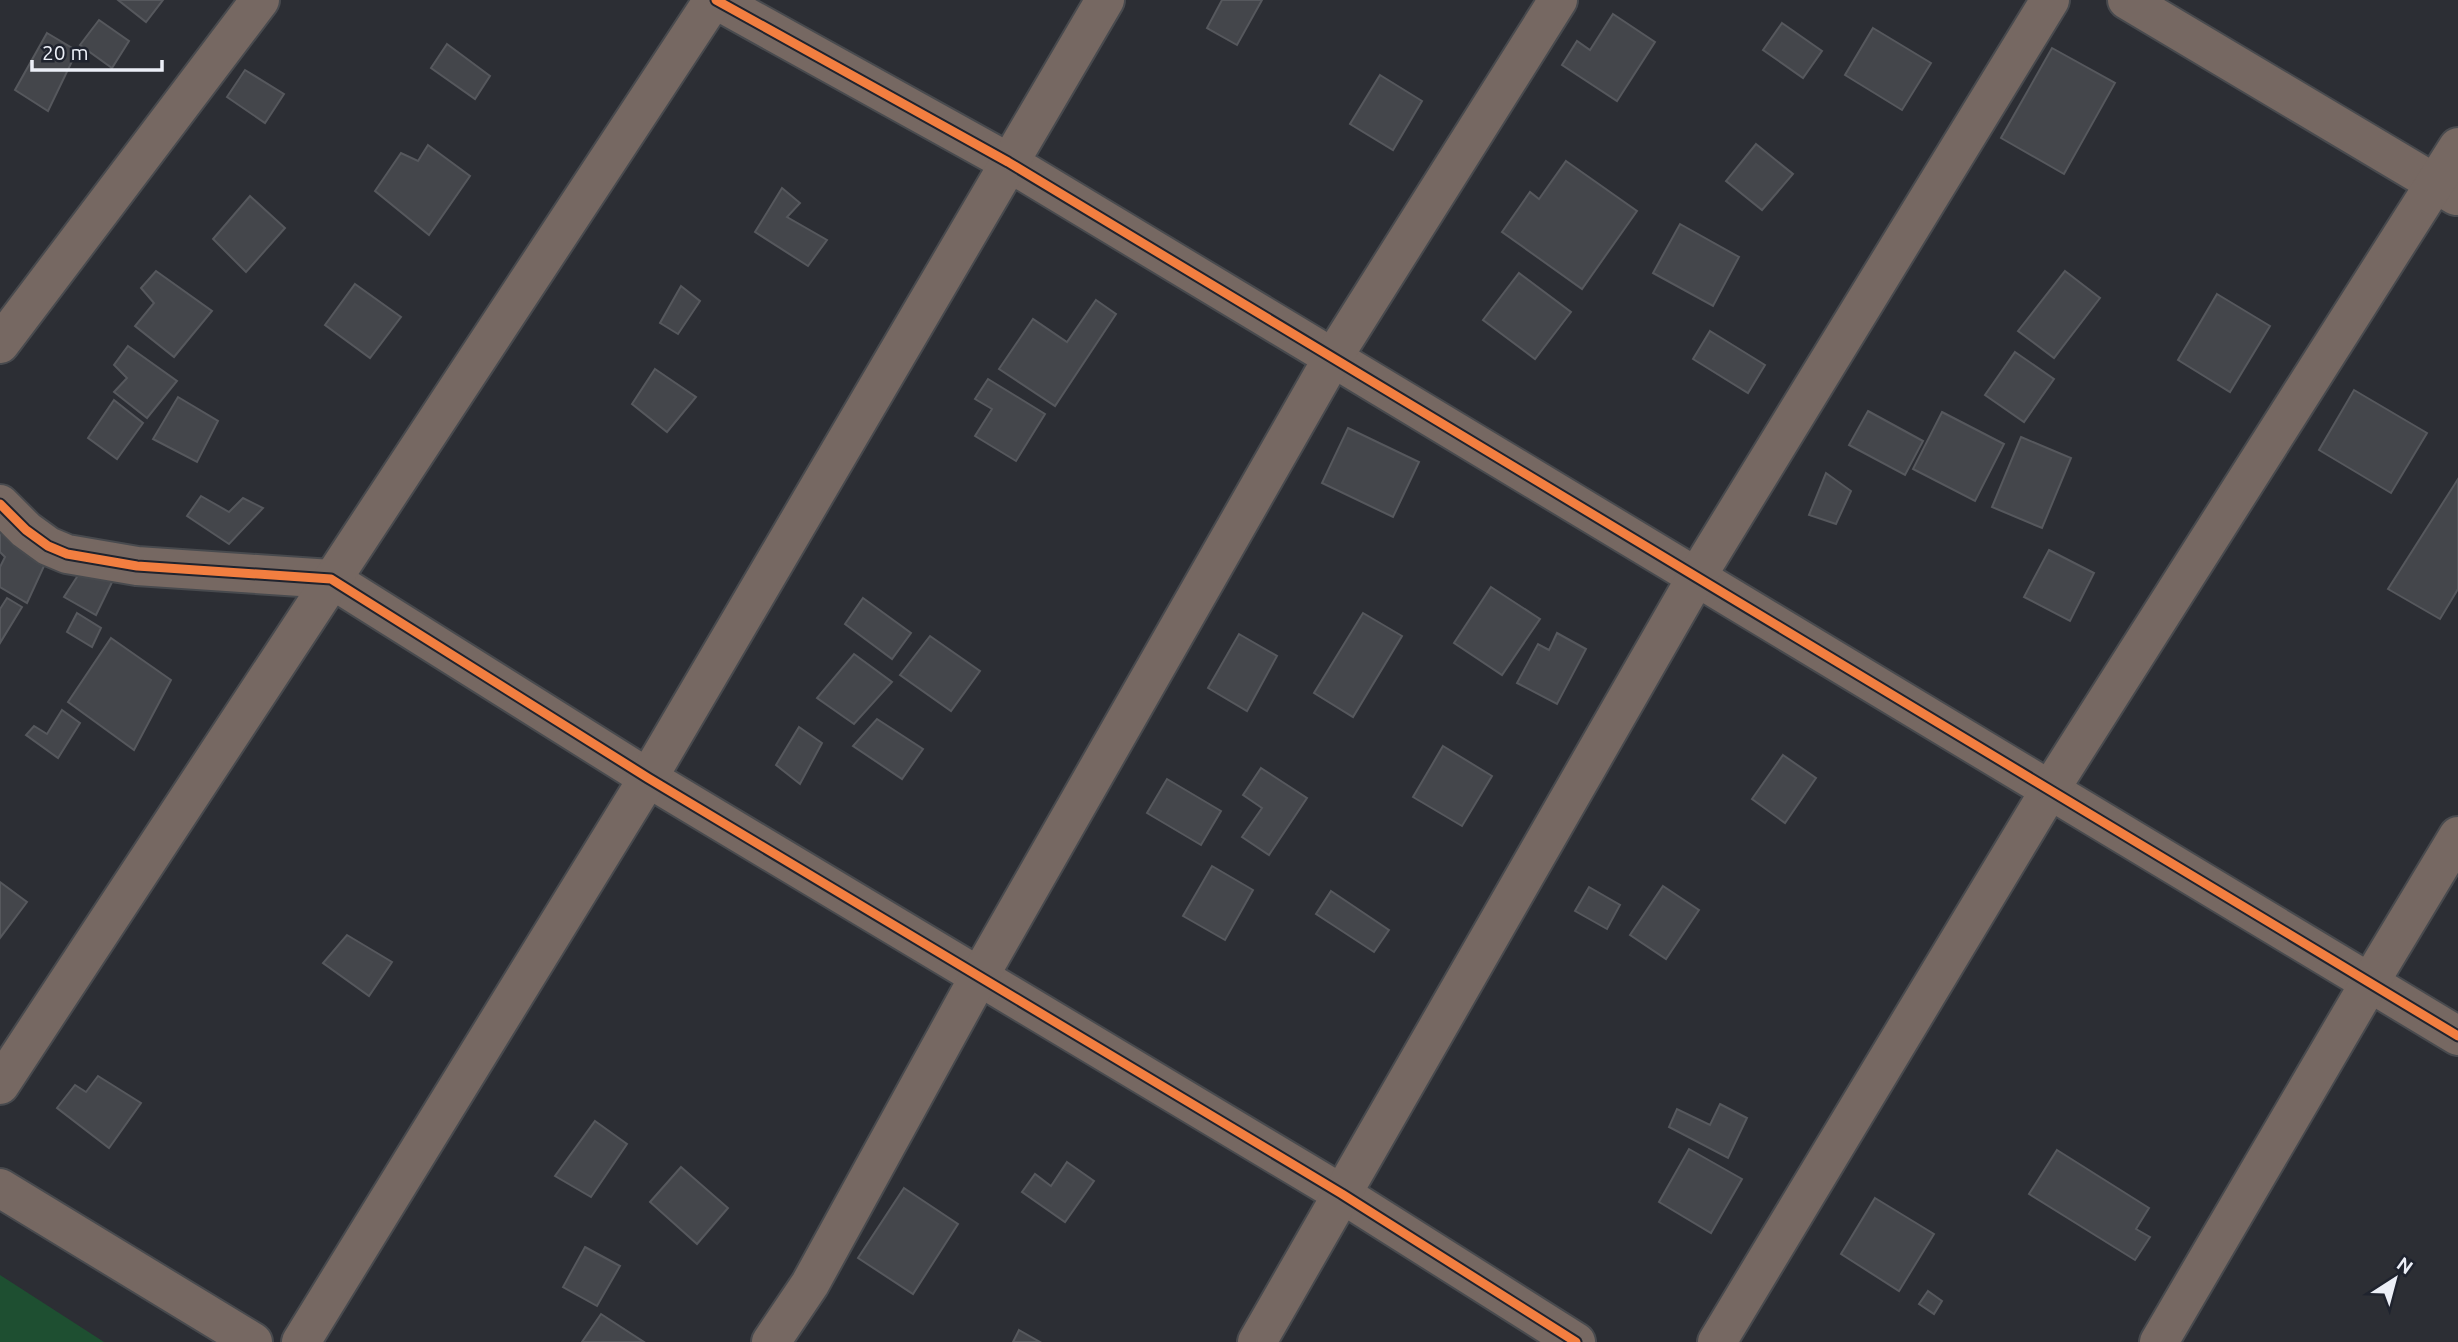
<svg xmlns="http://www.w3.org/2000/svg" width="2458" height="1342" font-family="Ubuntu,sans-serif">
	<style>
		.green { fill: #1e4f31 }
		.building { fill: #44464b; stroke: #56585d; stroke-width: 2 }
		.lines { fill: none; stroke-linecap: round; stroke-linejoin: round }
		.minor-casing { stroke: #484a4e; stroke-width: 42 }
		.minor { stroke: #766862; stroke-width: 38 }
		.cycleway-casing { stroke: #1f232e; stroke-width: 13 }
		.cycleway { stroke: #f27e40; stroke-width: 9 }
	</style>
	<rect width="100%" height="100%" fill="#2c2e34"/>
	<path class="green" d="M0,1275L104,1342H0Z"/>
	<g class="building">
		<path d="M118,0H163L146,22Z"/>
		<path d="M1222,0H1262L1237,45L1207,28Z"/>
		<path d="M1613,14L1655,42L1617,101L1562,65L1577,41L1590,50Z"/>
		<path d="M99,20L129,41L112,68L80,45Z"/>
		<path d="M1782,23L1822,51L1803,78L1763,50Z"/>
		<path d="M1873,28L1931,63L1902,110L1845,75Z"/>
		<path d="M47,33L77,51L48,111L15,90Z"/>
		<path d="M447,44L490,76L475,99L431,68Z"/>
		<path d="M2052,48L2115,83L2064,174L2001,138Z"/>
		<path d="M245,70L284,94L265,123L227,97Z"/>
		<path d="M1380,75L1422,101L1393,150L1350,124Z"/>
		<path d="M1756,144L1793,174L1762,210L1726,181Z"/>
		<path d="M428,145L470,176L429,235L375,191L401,153L418,161Z"/>
		<path d="M1566,161L1637,211L1582,289L1502,232L1530,192L1539,199Z"/>
		<path d="M782,188L800,203L787,217L827,240L808,266L755,232Z"/>
		<path d="M250,196L285,228L246,272L213,239Z"/>
		<path d="M1680,224L1739,257L1713,306L1653,273Z"/>
		<path d="M156,271L212,311L174,357L135,326L154,303L141,288Z"/>
		<path d="M2065,271L2100,298L2054,358L2018,331Z"/>
		<path d="M1519,273L1571,312L1535,359L1483,320Z"/>
		<path d="M355,284L401,317L370,358L325,325Z"/>
		<path d="M681,286L700,301L678,334L660,323Z"/>
		<path d="M2217,294L2270,326L2230,392L2178,360Z"/>
		<path d="M1096,300L1116,314L1055,406L999,369L1033,319L1067,342Z"/>
		<path d="M1710,331L1765,365L1748,393L1693,359Z"/>
		<path d="M128,346L177,381L147,418L114,392L127,378L114,365Z"/>
		<path d="M2015,352L2054,379L2024,422L1985,395Z"/>
		<path d="M655,369L696,397L667,432L632,404Z"/>
		<path d="M988,379L1045,414L1016,461L975,436L992,409L975,399Z"/>
		<path d="M2354,390L2427,433L2391,493L2319,450Z"/>
		<path d="M178,397L218,421L197,462L153,439Z"/>
		<path d="M114,400L143,423L117,459L88,438Z"/>
		<path d="M1868,411L1923,441L1905,475L1849,445Z"/>
		<path d="M1942,412L2004,444L1975,501L1913,469Z"/>
		<path d="M1348,428L1419,462L1393,517L1322,483Z"/>
		<path d="M2021,437L2071,458L2042,528L1992,507Z"/>
		<path d="M1826,473L1851,491L1836,524L1809,515Z"/>
		<path d="M2458,479V589L2440,619L2388,589Z"/>
		<path d="M201,496L229,512L243,498L263,508L229,544L187,516Z"/>
		<path d="M0,528L50,553L27,603L0,587V567L5,557L0,552Z"/>
		<path d="M2049,550L2094,573L2070,621L2024,597Z"/>
		<path d="M86,563L115,576L96,615L64,597Z"/>
		<path d="M1491,587L1540,619L1502,675L1454,643Z"/>
		<path d="M7,598L22,607L0,643V609Z"/>
		<path d="M863,598L911,633L892,659L845,624Z"/>
		<path d="M77,613L101,628L92,647L67,632Z"/>
		<path d="M1363,613L1402,636L1353,717L1314,693Z"/>
		<path d="M1557,633L1586,649L1557,704L1517,683L1538,644L1549,650Z"/>
		<path d="M1239,634L1277,656L1247,711L1208,688Z"/>
		<path d="M930,636L980,671L951,711L900,675Z"/>
		<path d="M111,638L171,680L134,750L68,702Z"/>
		<path d="M854,654L892,682L854,724L817,698Z"/>
		<path d="M62,710L80,723L58,758L26,735L34,726L47,734Z"/>
		<path d="M877,719L923,749L902,779L853,746Z"/>
		<path d="M799,727L822,743L800,784L776,765Z"/>
		<path d="M1443,746L1492,776L1462,826L1413,797Z"/>
		<path d="M1783,755L1816,778L1785,823L1752,799Z"/>
		<path d="M1261,768L1307,798L1269,855L1242,837L1262,808L1243,795Z"/>
		<path d="M1167,779L1221,811L1201,845L1147,813Z"/>
		<path d="M1212,866L1253,890L1225,940L1183,916Z"/>
		<path d="M0,882L27,902L0,938Z"/>
		<path d="M1663,886L1699,910L1666,959L1630,935Z"/>
		<path d="M1589,887L1620,905L1607,929L1575,911Z"/>
		<path d="M1331,891L1389,930L1374,952L1316,914Z"/>
		<path d="M347,935L392,962L369,996L323,963Z"/>
		<path d="M98,1076L141,1103L109,1148L57,1108L75,1085L86,1092Z"/>
		<path d="M1720,1104L1747,1118L1728,1158L1669,1127L1677,1109L1710,1125Z"/>
		<path d="M595,1121L627,1144L591,1197L555,1176Z"/>
		<path d="M1689,1149L1742,1179L1711,1233L1659,1202Z"/>
		<path d="M2057,1150L2149,1208L2136,1229L2150,1237L2135,1260L2029,1194Z"/>
		<path d="M1067,1162L1094,1181L1065,1222L1022,1192L1035,1174L1051,1186Z"/>
		<path d="M681,1167L728,1208L697,1244L650,1202Z"/>
		<path d="M904,1188L958,1224L913,1294L858,1258Z"/>
		<path d="M1875,1198L1934,1234L1899,1291L1841,1254Z"/>
		<path d="M585,1247L620,1266L597,1306L563,1287Z"/>
		<path d="M1928,1291L1942,1301L1934,1314L1919,1304Z"/>
		<path d="M601,1314L644,1342H582Z"/>
		<path d="M1019,1330L1040,1342H1013Z"/>
	</g>
	<g class="lines">
		<g class="minor-casing">
			<g id="minor">
				<path d="M716,0L1008,162L2458,1036"/>
				<path d="M2127,0L2456,196"/>
				<path d="M0,344L260,0"/>
				<path d="M0,504L26,530L48,546L67,554L137,566L331,579L648,778L1342,1194L1576,1342"/>
				<path d="M0,1085L713,0"/>
				<path d="M0,1188L253,1342"/>
				<path d="M301,1342L648,778L1105,0"/>
				<path d="M771,1342L810,1284L980,975L1332,359L1558,0"/>
				<path d="M1257,1342L1697,576L2050,0"/>
				<path d="M1717,1342L2051,788L2458,147"/>
				<path d="M2159,1342L2370,982L2458,836"/>
			</g>
		</g>
		<use href="#minor" class="minor"/>
		<g class="cycleway-casing">
			<g id="cycleway">
				<path d="M716,0L1008,162L2458,1036"/>
				<path d="M0,504L26,530L48,546L67,554L137,566L331,579L648,778L1342,1194L1576,1342"/>
			</g>
		</g>
		<use href="#cycleway" class="cycleway"/>
	</g>
	<g transform="translate(2395 1279) rotate(36)" stroke="#1f232e" stroke-width="5" paint-order="stroke">
	<path d="M0-5L12 26L0 18L-12 26Z" fill="#eceff7"/>
	<text y="-10" font-size="19" font-weight="bold" text-anchor="middle" fill="#eceff7">N</text>
	</g>
	<path d="M32 60v10h130v-10" fill="none" stroke="#eceff7" stroke-width="3.5"/>
	<text x="42" y="60" font-size="21" fill="#eceff7" stroke="#1f232e" stroke-width="5" paint-order="stroke">20 m</text>
</svg>
